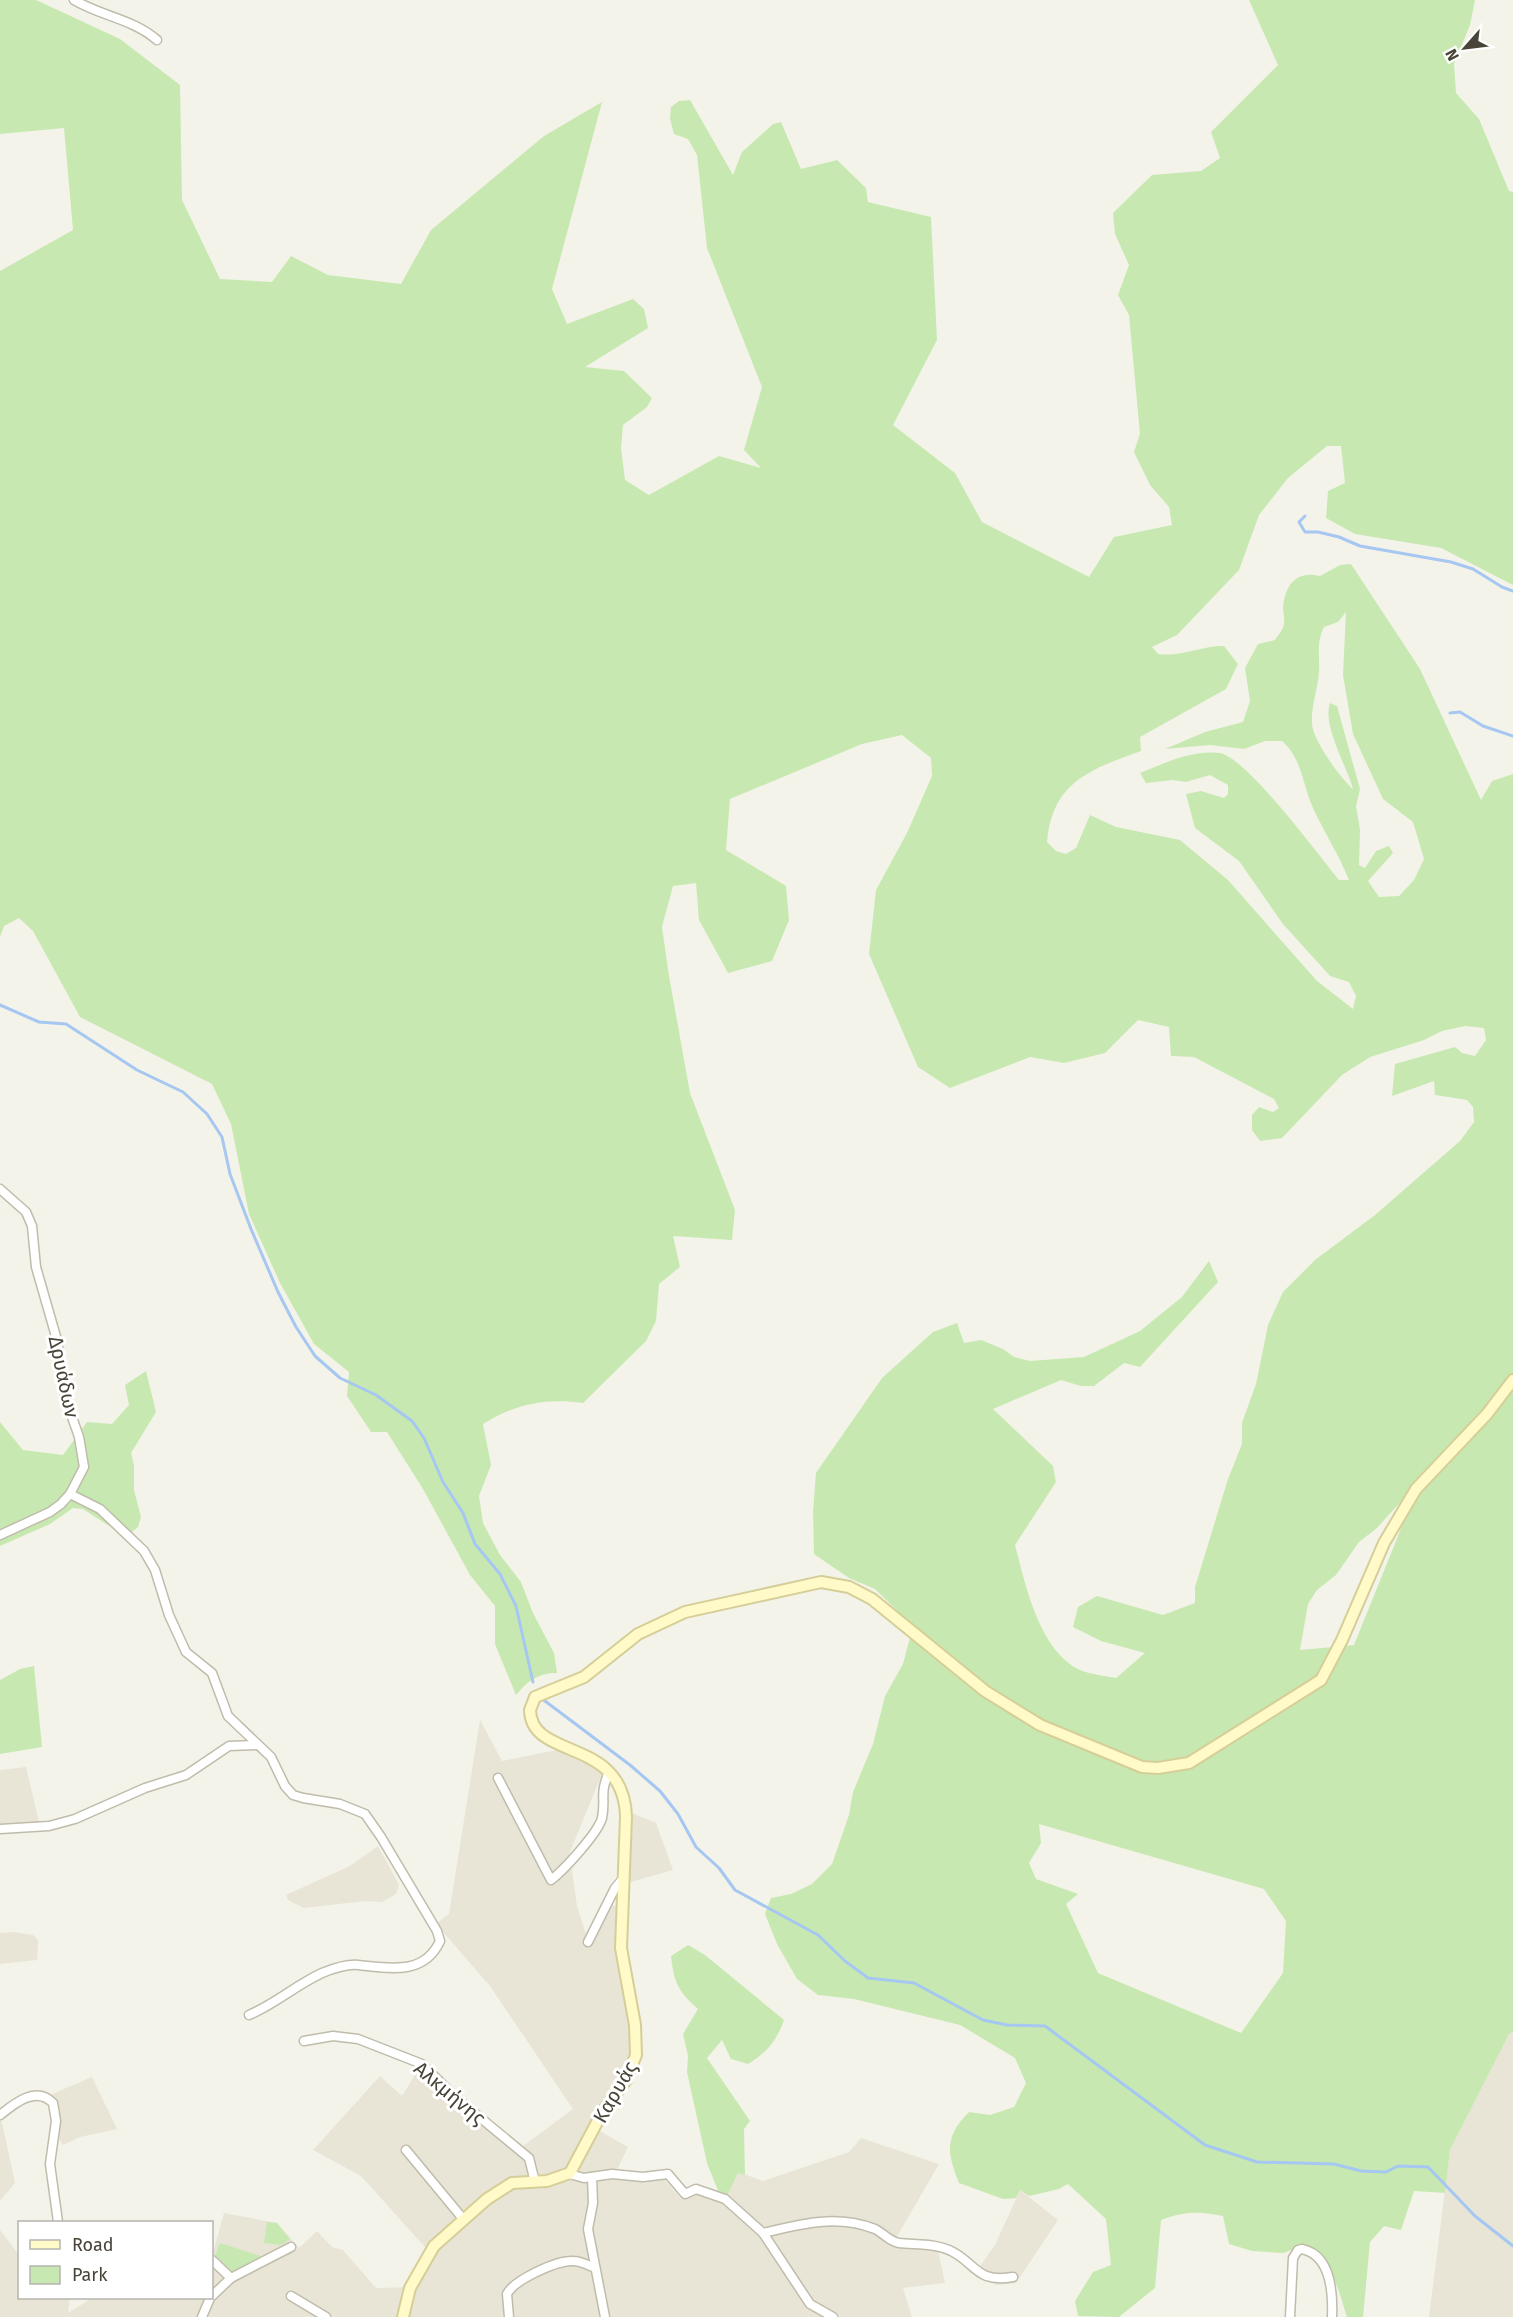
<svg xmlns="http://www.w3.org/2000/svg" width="1513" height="2317" font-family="'Fira Sans',sans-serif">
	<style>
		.residential { fill: #e8e5d7 }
		.green { fill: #c7e9b1; fill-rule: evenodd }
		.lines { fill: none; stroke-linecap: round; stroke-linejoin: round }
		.stream { stroke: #a5c7f1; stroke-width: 3 }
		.street-casing { stroke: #c0bcab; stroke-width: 11 }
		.secondary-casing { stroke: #d5ce98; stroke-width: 14 }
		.street { stroke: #fff; stroke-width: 8 }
		.secondary { stroke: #fffac8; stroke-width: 10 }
		.labels { text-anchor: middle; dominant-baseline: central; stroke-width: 6; stroke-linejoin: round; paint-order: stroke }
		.street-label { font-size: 20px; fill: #484437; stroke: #fff }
	</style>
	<rect width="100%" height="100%" fill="#f4f3e9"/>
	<g class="residential">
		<path d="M480,1720L502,1761L557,1750L577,1755L602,1774L565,1864L572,1870L577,1906L589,1944L611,1904L617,1907L618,1965L630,2023L629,2056L589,2125L628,2147L614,2176L643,2181L664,2179L681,2199L696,2190L724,2203L738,2172L763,2181L849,2152L861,2138L939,2164L892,2245L938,2251L945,2283L903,2288L912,2317H0V2230L19,2255L20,2298H70L68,2313L92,2298H212V2256L224,2213L277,2223L299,2248L317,2231L332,2247L343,2250L376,2288L415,2287L433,2256L361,2176L313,2150L380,2076L402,2096L420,2067L515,2152L573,2109L490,1986L436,1924L449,1914Z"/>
		<path d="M26,1767L39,1822L0,1825V1770Z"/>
		<path d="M632,1813L656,1823L673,1870L627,1883Z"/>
		<path d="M378,1846L399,1885L396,1894L382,1902L365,1901L304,1908L288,1900L286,1895L350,1866Z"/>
		<path d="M13,1932L33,1935L38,1940L37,1960L0,1964V1933Z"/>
		<path d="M1513,2032V2317H1429L1450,2150L1509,2033Z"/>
		<path d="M92,2077L117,2129L80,2137L63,2145L57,2136L56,2104L52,2094Z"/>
		<path d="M0,2113L15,2183L0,2201Z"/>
		<path d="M1020,2190L1058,2220L1016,2283L995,2285L993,2275L978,2269L995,2245Z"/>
	</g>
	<g class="green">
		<path d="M0,0H36L120,39L180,85L182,200L220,279L272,282L291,256L328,275L401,284L431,230L544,136L602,102L552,289L567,324L633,299L644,309L648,328L585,367L624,371L652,398L647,407L623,425L621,448L625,480L649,495L719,456L761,468L744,450L762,387L707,248L697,155L688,139L674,134L670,119L671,107L679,101L690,100L733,175L742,152L773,124L781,122L801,169L837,160L866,188L868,202L931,217L937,340L893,425L955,473L982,522L1089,577L1114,537L1172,525L1169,507L1150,485L1134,452L1140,434L1129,315L1118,295L1129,265L1115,234L1113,213L1152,175L1201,171L1220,158L1211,132L1278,65L1249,0H1475L1470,25L1454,64L1456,93L1479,119L1509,191L1513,192V585L1441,548L1355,534L1326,518L1328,491L1345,483L1341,446H1327L1288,478L1259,515L1239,570L1177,635L1152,647L1158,654C1182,657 1200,646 1224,646L1238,664L1226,689L1140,737L1141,751C1091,769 1052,782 1047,842L1056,851L1066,854L1076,848L1090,815L1116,827L1180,840L1228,880L1317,981L1353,1009L1356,996L1349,982L1330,976L1283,924L1239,861L1195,828L1186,794L1201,791L1224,798L1228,794V785L1210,775L1186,782L1173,780L1146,783L1140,773C1165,763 1191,750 1219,753C1245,755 1319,856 1339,880H1349C1339,855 1324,832 1313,808C1302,784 1303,760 1282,741H1265L1244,749L1210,745L1165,749L1205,732L1243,722L1250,701L1245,668L1258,644L1275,640C1278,635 1284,629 1284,623C1285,618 1283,613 1283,608C1285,585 1296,570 1320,576L1340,565L1351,564L1420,669L1481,800L1492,781L1513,774V2032L1509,2034L1450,2150L1445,2193L1414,2191L1401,2230L1384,2226L1370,2242L1363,2317H1347C1338,2289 1332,2260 1305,2244L1284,2253L1252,2251L1229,2244L1223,2216C1200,2211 1184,2211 1161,2220L1155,2288L1119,2317L1078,2316L1075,2301L1093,2272L1111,2265L1106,2219L1068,2184L1059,2189L1029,2196L1020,2190L1016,2198L1003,2199L959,2183C947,2153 944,2137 969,2112L990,2115L1014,2107L1026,2083L1015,2058L960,2025L854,1999L818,1995L797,1979L777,1944L765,1914L771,1898L791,1894L812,1884L832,1864L849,1815L853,1792L873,1744L885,1696L903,1664L913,1626L875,1589L849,1578L814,1554L813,1512L816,1473L882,1378L933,1332L957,1323L964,1343L981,1340L1003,1349L1014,1357L1030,1361L1084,1357L1140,1331L1182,1297L1209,1261L1218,1282L1140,1367L1124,1363L1094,1386H1081L1061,1380L993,1409L1053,1466L1056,1482L1015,1545C1025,1583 1039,1651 1080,1670C1090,1674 1105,1676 1116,1678L1145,1653L1101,1641L1073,1627L1078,1607L1097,1596L1163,1615L1195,1603V1587L1228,1479L1242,1444V1423L1256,1384L1268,1325L1283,1292L1315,1260L1375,1215L1460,1141L1474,1122L1473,1107L1467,1100L1435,1095L1434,1081L1392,1096L1395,1064L1455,1047L1462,1053L1475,1056L1486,1040L1484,1028L1465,1026L1442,1031L1424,1040L1370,1057L1342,1075L1282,1138L1260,1141L1252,1130V1115L1259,1107L1273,1112L1279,1108L1274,1099L1194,1057L1171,1056L1169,1027L1138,1020L1105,1053L1064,1063L1030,1057L950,1088L918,1067L869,954L876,890L907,833L932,776L931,758L902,735L862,744L730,799L726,850L786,886L789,920L772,961L728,973L699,920L696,883L673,886L662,927L669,976L690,1093L735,1210L732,1240L673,1236L680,1267L659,1284L656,1321L646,1341L583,1403C546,1398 515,1404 483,1424L491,1465L479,1496L483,1523L500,1555L521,1582L533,1613L554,1653L557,1673C539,1673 528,1680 516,1695L495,1644V1606L470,1575L423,1489L387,1432H371L347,1396L349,1372L314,1344L280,1283L249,1214L231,1124L212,1084L80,1017L33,931L19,918L4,926L0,937V271L73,230L64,128L0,134ZM1346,612L1343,675L1353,734L1383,799L1413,822L1424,859L1414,880L1399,896L1379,897L1368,881L1393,853L1389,846L1376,851L1365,868L1359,865L1360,830L1356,806L1360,789L1337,706L1330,703C1322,726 1347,766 1353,789C1340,778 1312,739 1312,723C1311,706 1318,688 1319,672C1320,654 1316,643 1324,627L1338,622ZM1421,1479L1354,1645L1300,1650L1308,1604L1317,1590L1336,1575L1359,1542L1377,1528ZM1039,1824L1264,1889L1286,1921L1283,1973L1241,2033L1098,1973L1066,1904L1078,1894L1036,1879L1029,1863L1041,1843Z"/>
		<path d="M146,1371L156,1412L131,1453L134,1465V1490L141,1517L138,1527L132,1532L117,1531L83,1509L73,1508L50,1524L0,1546V1422L23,1450L63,1455L87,1422L112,1424L129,1405L125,1385Z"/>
		<path d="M34,1666L42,1747L0,1754V1680L20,1669Z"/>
		<path d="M688,1945L705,1955L784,2020C777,2040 767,2053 748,2064L731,2059L722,2040L707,2058L750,2121L744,2129L745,2175L738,2173L727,2196L719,2193L707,2163L687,2072L688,2056L683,2034L698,2009C678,1991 674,1983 671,1956Z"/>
		<path d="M267,2222L277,2223L290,2239L282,2245L264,2243Z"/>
		<path d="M220,2243L264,2257L235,2274L215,2255Z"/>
	</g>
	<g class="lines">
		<g class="stream">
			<path d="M1305,516L1299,522L1305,532H1318L1339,537L1360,546L1451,562L1473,569L1502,587L1513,591"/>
			<path d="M1450,713L1460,712L1483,726L1513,736"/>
			<path d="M0,1005L39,1022L66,1024L137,1070L183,1092L207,1114L222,1137L230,1174L251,1229L278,1292L296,1327L315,1356L340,1378L376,1395L412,1421L424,1438L443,1482L463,1513L475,1544L500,1574L516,1606L533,1682"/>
			<path d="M541,1698L630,1765L660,1791L678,1814L696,1847L719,1868L735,1890L818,1935L845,1961L868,1978L914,1983L983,2020L1007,2025L1045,2026L1205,2145L1257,2162L1334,2164L1361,2171L1386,2172L1398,2166L1428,2167L1475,2216L1513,2246"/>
		</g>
		<g class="street-casing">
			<g id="street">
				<path d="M74,0C101,16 133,19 157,40"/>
				<path d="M0,1189L26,1212L32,1226L36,1267L57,1340L65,1397L79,1437L84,1467L70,1494L61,1504L50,1512L0,1535"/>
				<path d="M70,1494L100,1509L144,1551L155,1570L169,1615L186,1652L212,1673L228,1716L271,1757L285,1786L293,1795L303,1798L340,1804L365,1814L381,1837L437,1931L440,1941C424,1976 389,1968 358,1965C347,1964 332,1969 322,1973C296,1985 275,2004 249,2015"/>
				<path d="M498,1778L551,1880C564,1870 598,1833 602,1818C606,1799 599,1794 609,1772"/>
				<path d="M0,1829L49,1826L75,1819L145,1788L186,1775L229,1746L258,1745"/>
				<path d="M588,1942L615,1888L622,1880"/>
				<path d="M304,2041L333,2036L358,2039L422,2064L454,2096L529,2158L535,2182"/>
				<path d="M0,2115C14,2104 36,2085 53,2103L56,2121L50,2164L58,2222"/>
				<path d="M406,2150L464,2220"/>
				<path d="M569,2174L584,2178L612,2174L643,2177L668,2174L685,2194L696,2189L725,2199L763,2233L810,2304L833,2317"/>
				<path d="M592,2177L593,2203L588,2229L605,2317"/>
				<path d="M763,2233C801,2224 836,2214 875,2229C883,2233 890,2242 899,2243C916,2245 937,2243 953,2252C977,2265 977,2283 1013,2277"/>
				<path d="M212,2260L231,2278"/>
				<path d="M212,2296L231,2278L291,2247"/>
				<path d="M291,2296L326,2317"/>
				<path d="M202,2317L210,2298"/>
				<path d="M509,2317L507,2294C514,2280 557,2260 573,2261C581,2261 588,2265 595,2268"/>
				<path d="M1290,2317L1293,2258L1298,2250L1302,2249C1331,2255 1333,2293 1332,2317"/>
			</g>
		</g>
		<g class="secondary-casing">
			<path id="secondary" d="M403,2317L410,2288L434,2246L487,2199L512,2183L547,2181L570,2173L603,2111L626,2080L636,2055L635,2025L621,1948L626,1817C624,1736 531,1761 530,1710L535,1697L584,1677L638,1634L685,1612L821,1582L849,1587L872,1599L985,1691L1040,1725L1142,1767L1158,1768L1189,1763L1321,1680L1342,1640L1384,1543L1416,1489L1487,1414L1513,1380"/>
		</g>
		<use href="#street" class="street"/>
		<use href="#secondary" class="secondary"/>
	</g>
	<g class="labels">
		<g class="street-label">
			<text transform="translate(64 1377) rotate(78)">Δρυάδων</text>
			<text transform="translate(615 2092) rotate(-60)">Καρυάς</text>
			<text transform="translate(450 2093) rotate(40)">Αλκμήνης</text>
		</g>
	</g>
	<rect x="18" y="2221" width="195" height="78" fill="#ffffff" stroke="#b6b4af" stroke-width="1.5"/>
	<rect x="30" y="2240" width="30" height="9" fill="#fffac8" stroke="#b6b4af" stroke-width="1.5"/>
	<text x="72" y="2251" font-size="18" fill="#484437">Road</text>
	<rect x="30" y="2266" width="30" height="18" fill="#c7e9b1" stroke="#b6b4af" stroke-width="1.5"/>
	<text x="72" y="2281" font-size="18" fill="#484437">Park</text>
	<g transform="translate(1465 48) rotate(242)" stroke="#ffffff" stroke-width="4.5" paint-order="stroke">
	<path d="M0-4.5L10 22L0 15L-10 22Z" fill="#484437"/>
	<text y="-9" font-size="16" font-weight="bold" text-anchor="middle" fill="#484437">N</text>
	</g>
</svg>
